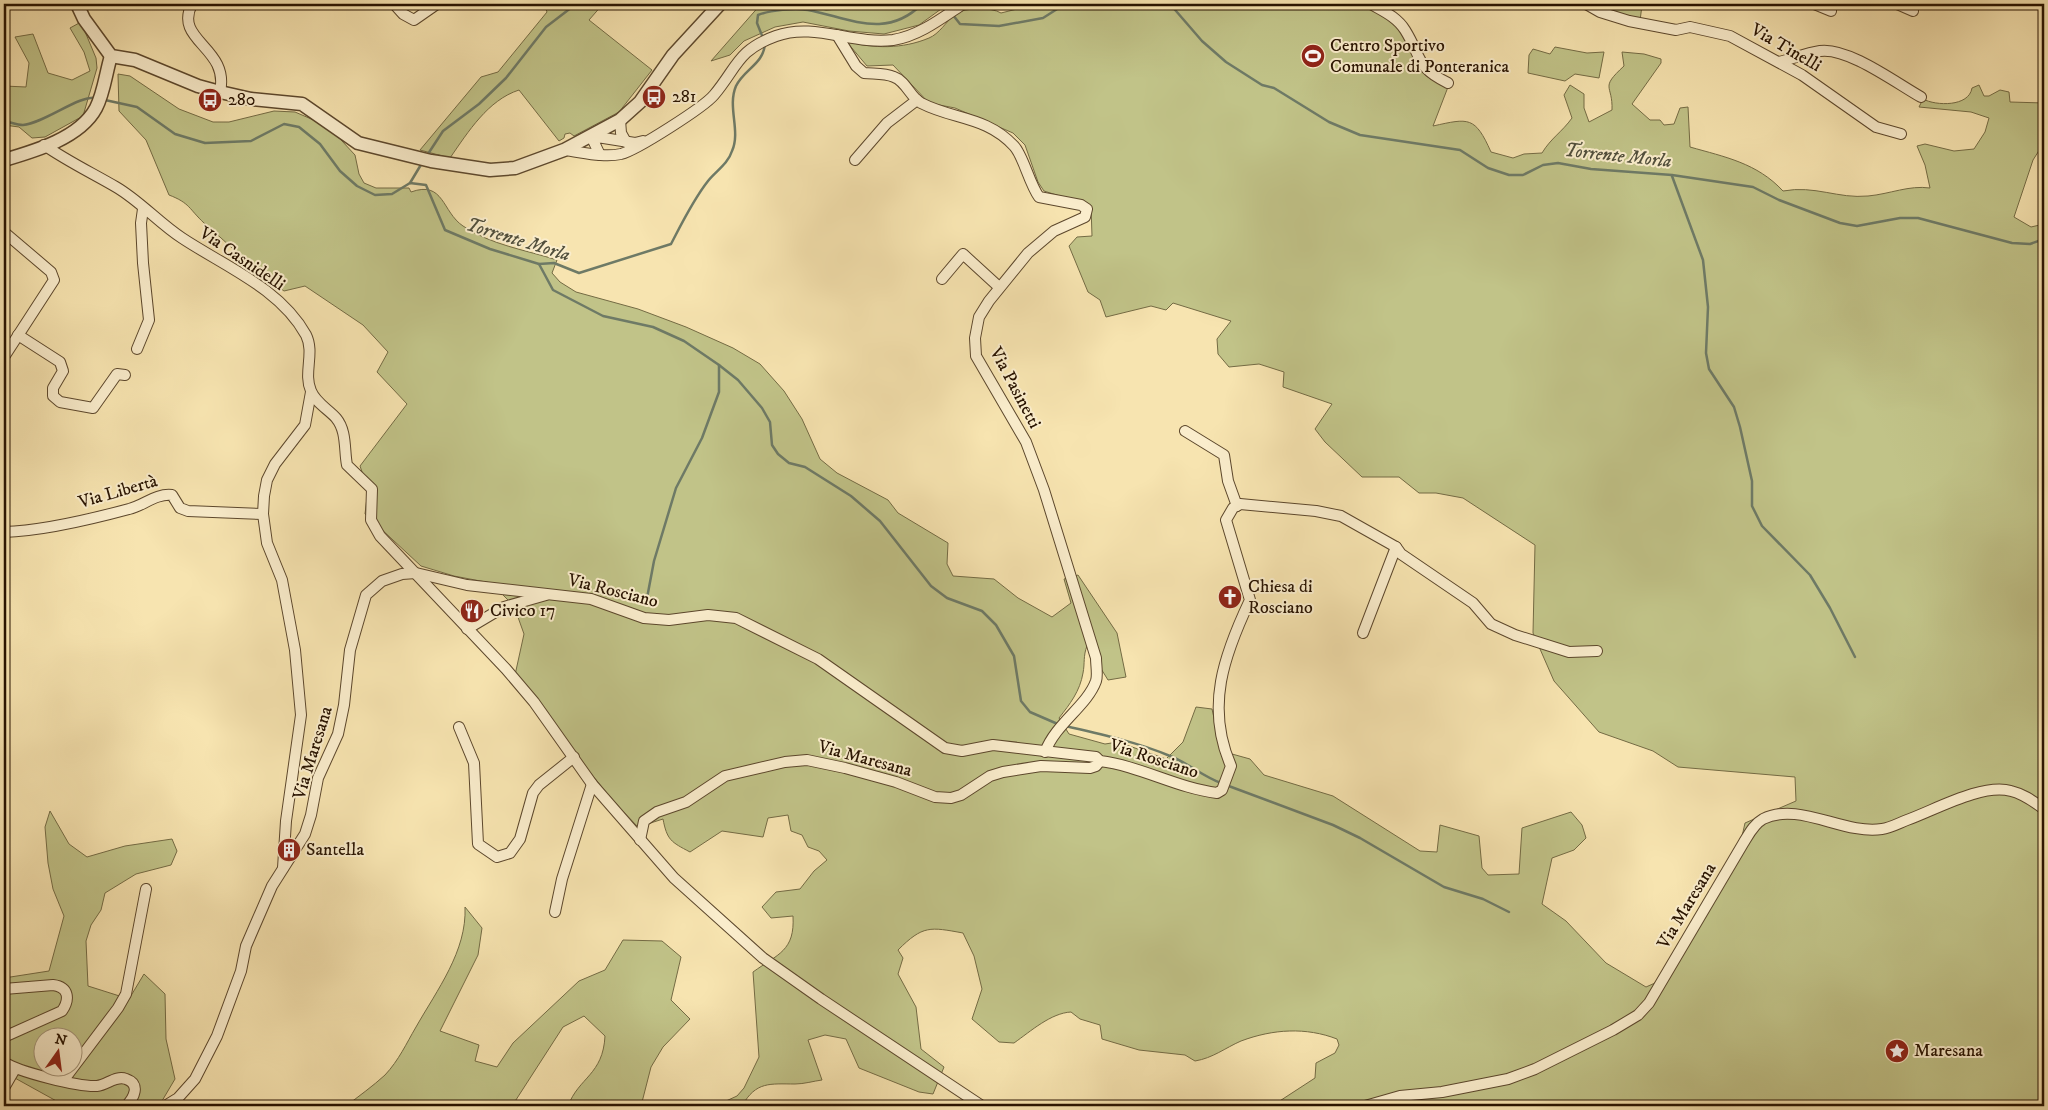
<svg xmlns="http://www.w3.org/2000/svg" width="2048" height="1110" font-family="'IM FELL DW Pica',serif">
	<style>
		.green { fill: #c1c388; stroke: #746b44; fill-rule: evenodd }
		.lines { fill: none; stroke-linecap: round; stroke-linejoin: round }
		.stream { stroke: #6e7a66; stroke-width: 2.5 }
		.minor-casing { stroke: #5c472c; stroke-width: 12 }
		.tertiary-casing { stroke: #5c472c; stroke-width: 15 }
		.minor { stroke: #faedcc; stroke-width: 10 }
		.tertiary { stroke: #faedcc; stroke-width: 12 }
		.labels { text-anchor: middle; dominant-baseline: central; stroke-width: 4; stroke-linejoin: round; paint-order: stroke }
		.poi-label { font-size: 18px; fill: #281300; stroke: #faedcc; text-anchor: start }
		.street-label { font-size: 18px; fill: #281300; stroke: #faedcc }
		.water-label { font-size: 19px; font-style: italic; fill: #514f3c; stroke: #faedcc }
	</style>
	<rect width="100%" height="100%" fill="#f7e4b0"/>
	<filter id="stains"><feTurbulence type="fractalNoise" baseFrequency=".004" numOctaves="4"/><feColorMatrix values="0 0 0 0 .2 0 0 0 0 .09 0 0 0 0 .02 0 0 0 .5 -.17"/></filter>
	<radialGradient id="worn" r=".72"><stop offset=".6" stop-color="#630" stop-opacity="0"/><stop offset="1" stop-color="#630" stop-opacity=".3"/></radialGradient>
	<g class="green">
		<path d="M544,4H603L589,20L652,70L619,112L574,136L570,133L565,134L564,138L559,141L519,90C488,100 468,132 450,158L420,150L481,77L498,72L547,12Z"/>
		<path d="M761,4H800L826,10L839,9L848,4H872L888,9L893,4H948L919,25L884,34L849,31L803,22L775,27L744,41L730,55L711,61Z"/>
		<path d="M1037,4H1363C1371,9 1398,22 1402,29C1418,61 1409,72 1448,87L1433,126C1469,118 1475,116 1491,152L1513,158L1524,154L1542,153C1551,138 1562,132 1572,118L1564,95L1570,85L1584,94V108L1589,122L1612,110C1613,84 1599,89 1624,66L1622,52L1644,54L1661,59V63L1632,104L1650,120H1660L1664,125L1674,124L1680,108L1688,107L1690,147C1725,157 1757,163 1783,191C1815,185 1838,199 1868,196C1890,194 1909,185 1930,188L1925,165L1917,146L1925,144L1954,151L1974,149L1985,132L1989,118L1971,112L1919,107L1923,99C1936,106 1969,107 1972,88L1979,85L1984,96H1989L2000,90L2009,92L2010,102L2044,103V150L2040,149L2033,160L2014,217L2031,227L2044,224V1106H1272L1315,1078L1316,1063L1335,1053L1339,1045L1337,1039C1306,1027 1273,1029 1241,1041C1225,1048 1213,1058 1195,1061L1185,1055L1139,1050L1102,1039L1100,1025L1080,1019L1071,1012C1051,1013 1031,1031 1014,1043L999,1042L972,1019L982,989L974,956L963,933C930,927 923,925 898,950L903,958L898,974L916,1007L921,1049L944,1067L933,1094L919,1092L859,1068L846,1039L825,1035L808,1040L822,1080C814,1081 804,1084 795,1084C770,1084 756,1081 742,1106H715L737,1096L744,1088L759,1057L753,972C778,954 795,951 793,916L771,918L762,907L776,892L800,889L814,871L827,860L819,851L808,847L802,835L791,831L788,815L768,818L763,837L722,831L690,852C671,842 667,840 663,819L638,827C591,781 557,724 515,675L524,634L514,606L491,583L454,576L421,566L365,514L368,489L360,466L407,404L377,372L388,352L363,325L305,286L284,291C255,271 231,246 204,223C189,209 190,203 169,195L146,140L119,111L118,74L130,76L179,109L213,122H229L274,111L295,112L309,118L329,127L355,155L359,174L364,183L376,188H409L411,192C444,180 442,212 463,226C491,245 526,250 557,260L552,273L560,282L576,292L638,309L686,327L733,348L760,364L784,391L802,419L820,459L837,473L888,500L898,513L948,543L947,564L953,576L994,579L1018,598L1052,617L1071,603L1064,579L1078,575L1117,633L1126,677L1108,680L1087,646C1083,656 1085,663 1083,673C1080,691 1070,704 1059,718L1069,734L1105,744L1118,742L1166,759L1183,742L1196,707L1212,709L1222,754H1232L1250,759L1264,775L1333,796L1420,851L1437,852L1440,825L1479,836L1482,868L1488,875L1519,874L1522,828L1571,812L1582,825L1586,838L1574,850L1552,858L1542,904L1566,921L1606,963L1646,987L1655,983L1684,937L1741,841L1745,823L1796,801L1795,777L1678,767L1653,751L1599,732L1554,681L1533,633L1535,545L1463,498L1436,493H1419L1399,477H1362L1325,442L1315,429L1332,404L1283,387L1284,372L1259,364L1229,367L1218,354L1217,339L1231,321L1173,303L1166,310L1151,306L1106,317L1100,300L1088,292L1069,246L1077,237L1092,236L1091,206L1044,191L1038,182L1025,145L1013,133L955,108L929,103L893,65L867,66L846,41C873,49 903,49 929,38C939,34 946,22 954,15C963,7 992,7 1001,13Z"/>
		<path d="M1595,4H1638L1642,5L1640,21L1603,10Z"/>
		<path d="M81,22L96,58L97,68L83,116L45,137L32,138L19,127L4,125V86L26,87L29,63L15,37L33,34L48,73L72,80L90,71L84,52L70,28Z"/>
		<path d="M1555,47L1587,53L1604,52L1599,78L1575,74L1565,81L1528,73L1529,55L1533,49L1550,54Z"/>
		<path d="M50,811L69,844L87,857L125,846L172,839L177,851L171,865L136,874L105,893L101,910L91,925L86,941L88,986L129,999L144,974L165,994L166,1039L175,1079L159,1106H77L60,1103L4,1072V978L49,971L64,916L53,889L48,863L45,827ZM42,1038H72V1068H42Z"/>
		<path d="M465,907L482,928L478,955L440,1031L479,1045L475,1061L497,1067L513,1043L579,981L605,970L623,940L662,941L681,957L671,1000L690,1019L663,1047L651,1067L641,1106H568C579,1077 603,1075 605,1036L584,1016L563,1027L512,1106H346C359,1096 373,1086 385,1075C399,1060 406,1044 416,1027C437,990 467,951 465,907Z"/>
	</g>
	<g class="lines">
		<g class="stream">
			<path d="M939,4L950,11"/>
			<path d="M1170,4L1202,41L1226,62L1262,85L1274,88L1329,122L1360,135L1460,150L1488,168L1509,175H1523L1543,165L1558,163L1591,169L1672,175L1753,187L1779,200L1840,223L1857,226L1900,218H1918L2012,243L2030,244L2044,239"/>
			<path d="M953,15L960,24L999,26L1043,18L1065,4"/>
			<path d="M763,38L757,23L758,15C771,10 794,8 808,10C850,18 886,40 922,4"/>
			<path d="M105,100L137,107L175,134L205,143L251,141L284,124L299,127L320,144L340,171L357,186L375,195L392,194L410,183L426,185L445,230L490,249L539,264L554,263L579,273L671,244C682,223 693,200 708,181C716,171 728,164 732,151C741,131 727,107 736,86C744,69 764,64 765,43"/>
			<path d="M4,121C10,122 17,125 23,125C45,123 80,94 97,98"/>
			<path d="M426,157L443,131L479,104L506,78L546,27L576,4"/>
			<path d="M1672,176L1703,260L1708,307L1706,353L1709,369L1734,407L1740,427L1752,481V506L1762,526L1810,575L1830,608L1855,657"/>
			<path d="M410,183L422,163"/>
			<path d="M539,264L553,290L603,316L653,327L684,341L719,365V392L702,438L676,488L654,561L647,598"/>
			<path d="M719,365L738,380L762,408L770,422L772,445L778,454L789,463L805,467L851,496L880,521L931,586L947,598L982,611L996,625L1014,656L1021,701L1030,712L1060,725"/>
			<path d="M1065,726C1100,734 1137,742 1170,756C1188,763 1202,776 1221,783"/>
			<path d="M1226,785L1333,825L1360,838L1444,887L1483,899L1509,912"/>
		</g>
		<g class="minor-casing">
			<g id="minor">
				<path d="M192,4C173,41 230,47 220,92"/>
				<path d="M394,4L403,14L414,20L437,4"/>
				<path d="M1371,4C1383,11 1397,17 1405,30C1422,57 1415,67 1448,83"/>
				<path d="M1586,4L1600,12L1629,21L1676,30L1690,27L1730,36L1802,75L1876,127L1901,134"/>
				<path d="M1814,4L1831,11"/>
				<path d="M1897,4L1913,11"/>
				<path d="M837,35L856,66L864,73C875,74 885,73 894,77C906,81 910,97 921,103C954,120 986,116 1014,146C1023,155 1029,183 1039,197L1081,205L1087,209L1085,217L1054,231L1028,253L989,301L979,317L975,338L976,356L1026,442L1044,490L1096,658C1096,665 1098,675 1096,681C1087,706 1056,723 1045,752"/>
				<path d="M1779,62C1792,59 1806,53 1820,51C1848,47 1896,83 1921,97"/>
				<path d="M620,120L621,133L626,142"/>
				<path d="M44,145C67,161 92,173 116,187C140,201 159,223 182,238C224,266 280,288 306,335C315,353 303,373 311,391C316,403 328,409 336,418C347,431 344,450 347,465L372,489L371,520L380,536L506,669L534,702L592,784L674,878L763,958L821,999L982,1106"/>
				<path d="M564,150C582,152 603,158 621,154C637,150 704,107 714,95C737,68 737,50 776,36C814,22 853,45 893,40C919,36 942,18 963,4"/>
				<path d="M600,155L591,136L635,143L643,141"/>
				<path d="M855,160L887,123L917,100"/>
				<path d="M4,232L51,272L54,280L4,357"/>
				<path d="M942,279L963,254L999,287"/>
				<path d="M18,335L60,362L63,371L53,388V396L60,402L93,408L117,374L125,375"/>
				<path d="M137,349L149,320L143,263L141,223L143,209"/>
				<path d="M1185,431L1224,455L1228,481L1237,506"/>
				<path d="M4,532C41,531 92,519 129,509C143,506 156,493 172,495L180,508L188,511L263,514"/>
				<path d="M467,629L504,607L546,595"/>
				<path d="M1363,633L1396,547"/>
				<path d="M459,727L474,763L478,844L497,857L510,853L520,839L533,793L539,785L574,757"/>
				<path d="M640,840L644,821L657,812L686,802L725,776L785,762L807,760L845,768L896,782L935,797L951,798L961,795L990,776L1003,772L1041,766L1090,768L1096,766L1100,761"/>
				<path d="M283,868L286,821L301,715L295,650L282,580L267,543L263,514L264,496L267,480L275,464L305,425L311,392"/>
				<path d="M555,912L562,879L592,784"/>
				<path d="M4,989L53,985C69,987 70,999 62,1011L4,1037"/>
				<path d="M4,1062C18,1072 79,1087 97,1086C107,1085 116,1075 126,1079C141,1084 134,1098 126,1106"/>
				<path d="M63,1081L118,1008L126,994L146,889"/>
				<path d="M4,1088L15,1069"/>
				<path d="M165,1106L178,1098L195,1079L217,1036L241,971L246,946L272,886L305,834L311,815L318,778L338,734L344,705L350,650L366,595L382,581L402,574L416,573L467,585L591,599L644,618L669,620L708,615L736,618L818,659L945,748L962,751L993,745L1096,757L1100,761C1140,766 1177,788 1217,793L1222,790L1231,766C1205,707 1224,655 1250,600L1226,520L1233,508L1240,504L1316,511L1341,516L1396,547L1401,554L1473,603L1491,624L1515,635L1569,652L1597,651"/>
				<path d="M1365,1106L1400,1096L1442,1092L1508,1079L1535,1069L1613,1030L1638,1015L1649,1003L1744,842C1749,834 1754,824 1763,819C1799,801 1843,835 1882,829C1890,828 1899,823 1907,820C1935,810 1982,783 2011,791C2024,794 2034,802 2044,809"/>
			</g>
		</g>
		<g class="tertiary-casing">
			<g id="tertiary">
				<path d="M77,4L84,19L111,56L135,60L198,86L220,92L251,99L302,104L358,143L431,161L490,170L515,168L564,150L620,120L640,102L673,55L720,4"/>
				<path d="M4,160C35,151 80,138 96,108C104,93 106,72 111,56"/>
			</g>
		</g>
		<use href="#minor" class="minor"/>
		<use href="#tertiary" class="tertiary"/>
	</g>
	<defs>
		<g id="stadium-disc" transform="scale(1.25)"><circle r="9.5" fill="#8f2418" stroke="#faedcc"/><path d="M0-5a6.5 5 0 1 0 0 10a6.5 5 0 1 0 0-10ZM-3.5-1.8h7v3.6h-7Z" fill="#fff"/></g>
		<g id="bus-disc" transform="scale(1.25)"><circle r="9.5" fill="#8f2418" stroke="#faedcc"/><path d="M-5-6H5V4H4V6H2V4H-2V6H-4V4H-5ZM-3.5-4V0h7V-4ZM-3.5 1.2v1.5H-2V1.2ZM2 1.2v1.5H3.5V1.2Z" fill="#fff"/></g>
		<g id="church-disc" transform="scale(1.25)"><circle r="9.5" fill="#8f2418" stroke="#faedcc"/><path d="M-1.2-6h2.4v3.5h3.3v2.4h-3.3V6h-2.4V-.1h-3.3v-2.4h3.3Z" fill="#fff"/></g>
		<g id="restaurant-disc" transform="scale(1.25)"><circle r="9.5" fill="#8f2418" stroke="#faedcc"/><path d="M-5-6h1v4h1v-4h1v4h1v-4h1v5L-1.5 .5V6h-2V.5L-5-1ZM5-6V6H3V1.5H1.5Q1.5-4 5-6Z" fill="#fff"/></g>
		<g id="building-disc" transform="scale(1.25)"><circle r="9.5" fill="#8f2418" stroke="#faedcc"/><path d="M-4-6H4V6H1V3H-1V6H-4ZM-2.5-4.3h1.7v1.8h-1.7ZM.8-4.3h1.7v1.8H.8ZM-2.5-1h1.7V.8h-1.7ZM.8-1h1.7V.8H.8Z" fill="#fff"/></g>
		<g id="sight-disc" transform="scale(1.25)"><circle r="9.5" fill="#8f2418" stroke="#faedcc"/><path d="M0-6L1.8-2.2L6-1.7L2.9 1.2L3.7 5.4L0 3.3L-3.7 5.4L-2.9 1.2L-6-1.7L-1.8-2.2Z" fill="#fff"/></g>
	</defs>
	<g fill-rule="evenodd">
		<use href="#stadium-disc" x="1313" y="56"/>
		<use href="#bus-disc" x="654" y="97"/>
		<use href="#bus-disc" x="210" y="100"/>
		<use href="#church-disc" x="1230" y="597"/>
		<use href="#restaurant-disc" x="472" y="611"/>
		<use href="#building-disc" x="289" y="850"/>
		<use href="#sight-disc" x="1897" y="1051"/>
	</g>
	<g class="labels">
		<g class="poi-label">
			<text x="1330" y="46">Centro Sportivo<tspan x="1330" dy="21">Comunale di Ponteranica</tspan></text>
			<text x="672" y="97">281</text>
			<text x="228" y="100">280</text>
			<text x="1248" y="587">Chiesa di<tspan x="1248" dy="21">Rosciano</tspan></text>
			<text x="490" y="611">Civico 17</text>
			<text x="306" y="850">Santella</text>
			<text x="1914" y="1051">Maresana</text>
		</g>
		<g class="street-label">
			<text transform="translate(1786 48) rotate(30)">Via Tinelli</text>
			<text transform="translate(242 259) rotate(34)">Via Casnidelli</text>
			<text transform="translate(1015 388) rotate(62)">Via Pasinetti</text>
			<text transform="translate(118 492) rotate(-16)">Via Libertà</text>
			<text transform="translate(613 591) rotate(14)">Via Rosciano</text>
			<text transform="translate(313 753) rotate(-73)">Via Maresana</text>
			<text transform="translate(865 759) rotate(15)">Via Maresana</text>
			<text transform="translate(1154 759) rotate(18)">Via Rosciano</text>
			<text transform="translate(1687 906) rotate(-59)">Via Maresana</text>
		</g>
		<g class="water-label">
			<text transform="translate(1618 156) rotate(6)">Torrente Morla</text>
			<text transform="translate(518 240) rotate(17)">Torrente Morla</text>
		</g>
	</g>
	<rect width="2048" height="1110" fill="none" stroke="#f7e4b0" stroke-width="20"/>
	<rect x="5" y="5" width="2038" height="1100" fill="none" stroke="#281300" stroke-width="2.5"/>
	<rect x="10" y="10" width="2028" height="1090" fill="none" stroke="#281300"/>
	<g transform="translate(58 1052) rotate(14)"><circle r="24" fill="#faedcc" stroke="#a6967a"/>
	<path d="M0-4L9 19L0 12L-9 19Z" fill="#8f2418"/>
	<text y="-8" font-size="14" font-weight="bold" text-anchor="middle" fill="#281300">N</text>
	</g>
	<rect width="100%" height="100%" filter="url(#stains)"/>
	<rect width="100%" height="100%" fill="url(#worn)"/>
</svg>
